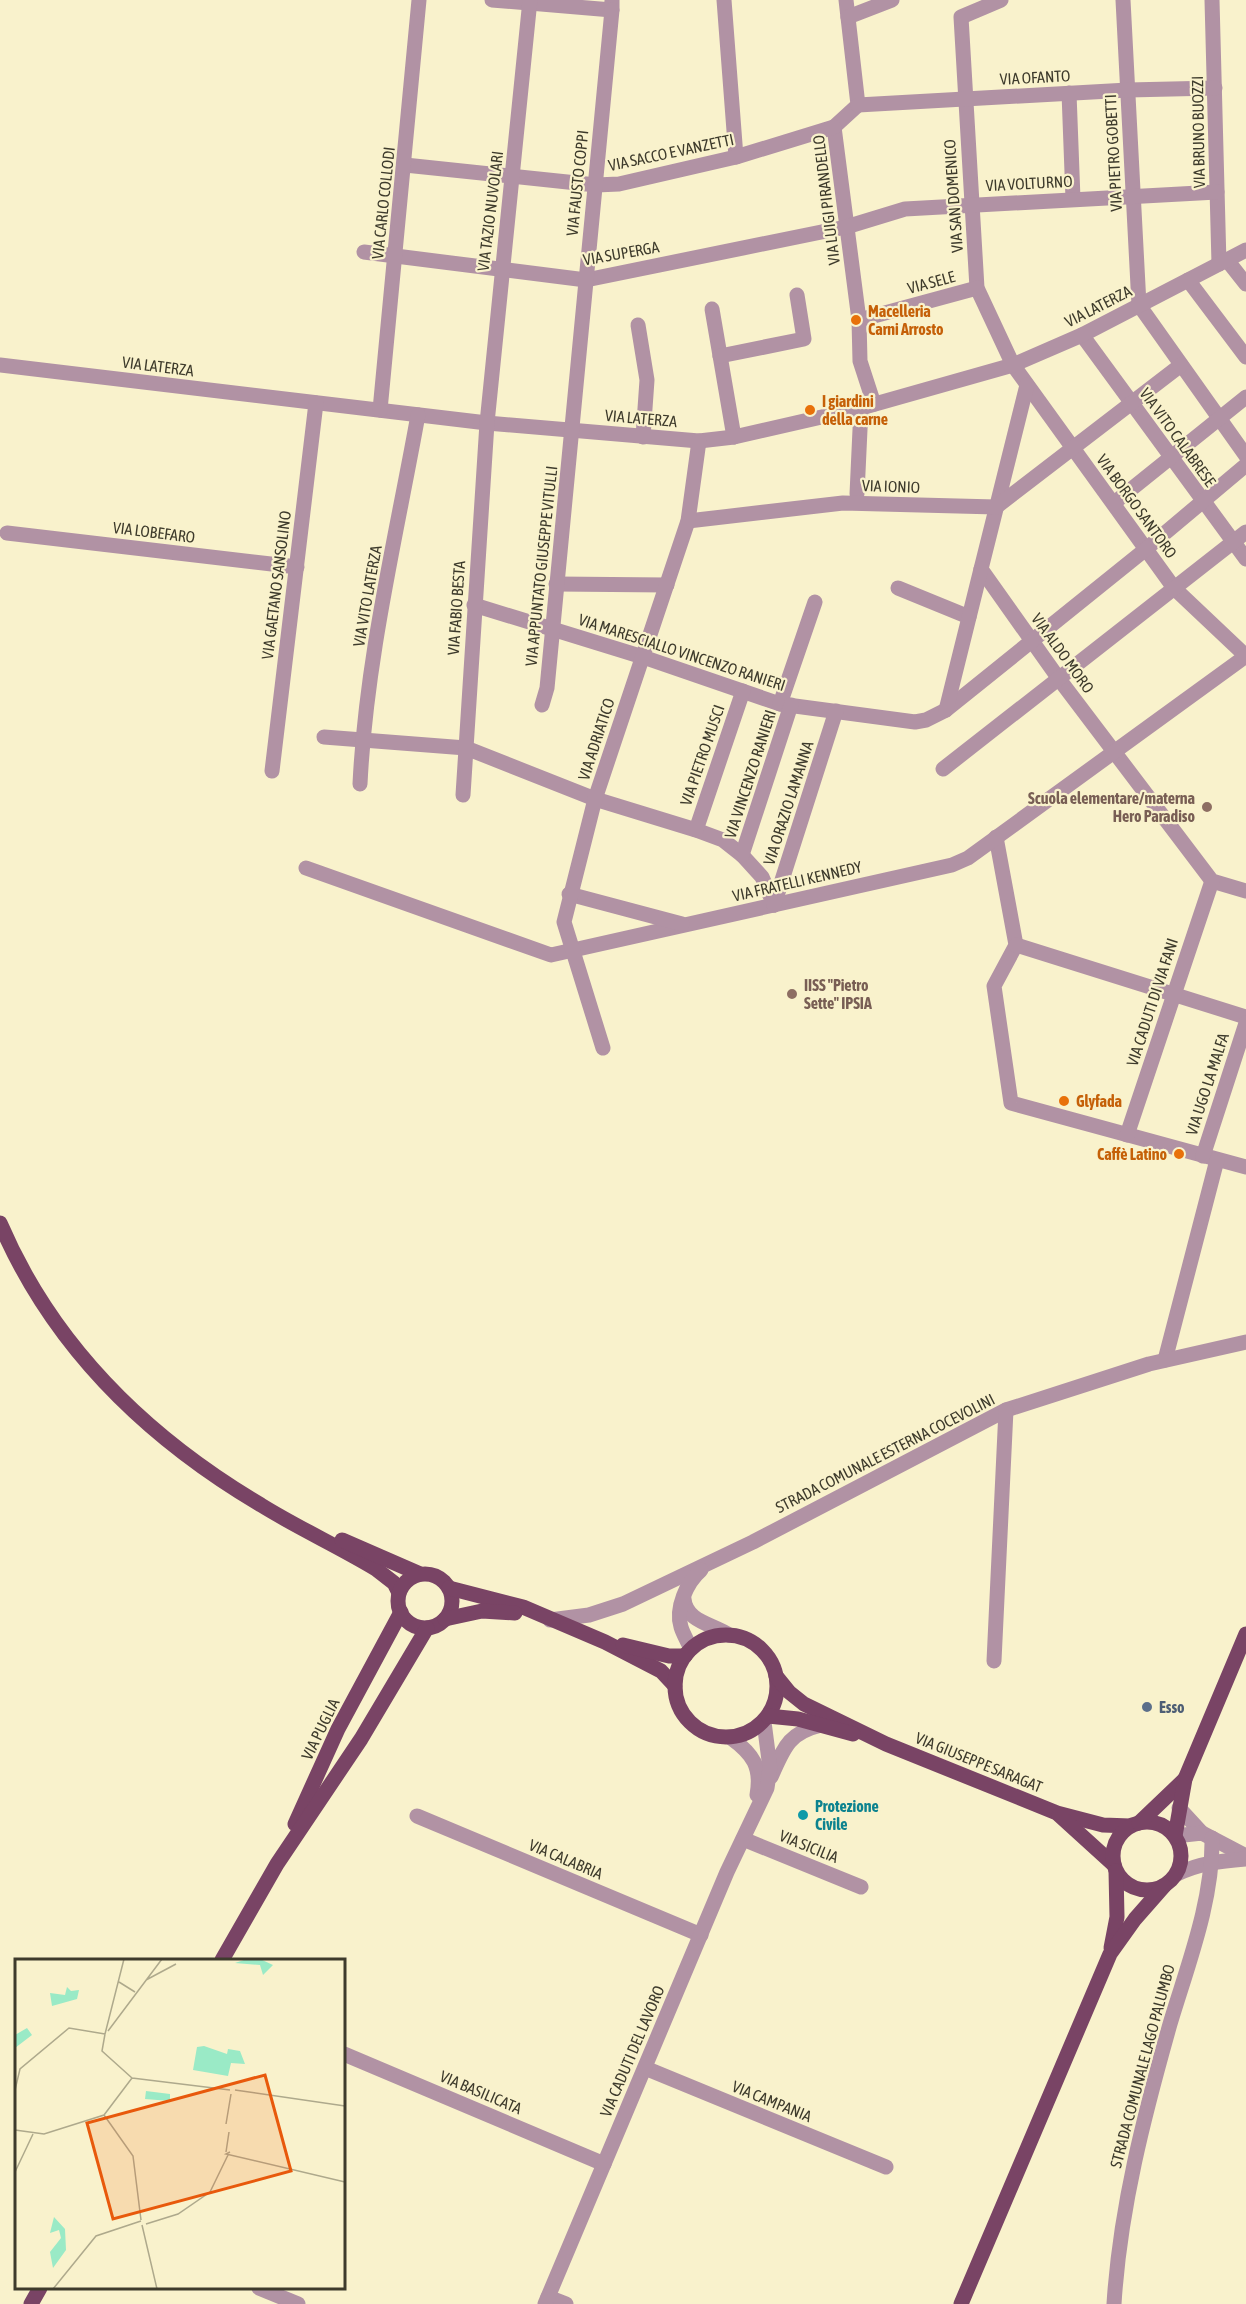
<svg xmlns="http://www.w3.org/2000/svg" width="1246" height="2304" font-family="'Asap Condensed',sans-serif">
	<style>
		.lines { fill: none; stroke-linecap: round; stroke-linejoin: round }
		.minor { stroke: #b192a4; stroke-width: 15 }
		.major { stroke: #794465; stroke-width: 15 }
		.food-dot { fill: #e8710a; stroke: #f9f2cc; stroke-width: 2 }
		.education-dot { fill: #8d6e63; stroke: #f9f2cc; stroke-width: 2 }
		.service-dot { fill: #5c6f8a; stroke: #f9f2cc; stroke-width: 2 }
		.culture-dot { fill: #0f9aa8; stroke: #f9f2cc; stroke-width: 2 }
		.labels { text-anchor: middle; dominant-baseline: central; stroke-width: 4.5; stroke-linejoin: round; paint-order: stroke }
		.street-label { font-size: 16px; fill: #3e3b2c; stroke: #f9f2cc }
		.food-label { font-size: 16px; font-weight: bold; fill: #c56008; stroke: #f9f2cc; text-anchor: start }
		.education-label { font-size: 16px; font-weight: bold; fill: #785e54; stroke: #f9f2cc; text-anchor: end }
		.service-label { font-size: 16px; font-weight: bold; fill: #4e5e75; stroke: #f9f2cc; text-anchor: start }
		.culture-label { font-size: 16px; font-weight: bold; fill: #0d838f; stroke: #f9f2cc; text-anchor: start }
		.inset-road { fill: none; stroke: #aea98c; stroke-width: 1.5 }
		.view { fill: #e8590c; fill-opacity: 0.15; stroke: #e8590c; stroke-width: 3 }
		.inset-edge { fill: none; stroke: #3e3b2c; stroke-width: 3 }
	</style>
	<rect width="100%" height="100%" fill="#f9f2cc"/>
	<g class="lines">
		<g class="minor">
			<path d="M492,0L612,10V0"/>
			<path d="M724,0L736,157"/>
			<path d="M846,0L858,105L834,127L859,320L860,361L874,404"/>
			<path d="M1001,0L961,17L977,288L1013,365L1174,588L1246,656"/>
			<path d="M1123,0L1139,305L1246,456"/>
			<path d="M1212,0L1219,264"/>
			<path d="M848,17L892,0"/>
			<path d="M1069,93L1073,199"/>
			<path d="M858,105L1128,90L1215,88"/>
			<path d="M405,165L596,185L619,184L736,157L834,127"/>
			<path d="M364,252L586,280L846,227L905,209L1217,192"/>
			<path d="M1227,260L1246,284"/>
			<path d="M1188,280L1246,357"/>
			<path d="M712,309L734,437"/>
			<path d="M859,320L977,288"/>
			<path d="M638,325L647,380L643,437"/>
			<path d="M1082,335L1246,559"/>
			<path d="M720,356L804,339L797,295"/>
			<path d="M0,365L487,423L699,441L734,437L861,408L1013,365L1082,335L1246,250"/>
			<path d="M1027,385L981,569L1059,679L1212,881L1246,891"/>
			<path d="M380,410L419,0"/>
			<path d="M857,494L861,408"/>
			<path d="M1114,503L1246,397"/>
			<path d="M688,521L843,503L996,507L1181,365"/>
			<path d="M7,533L297,567"/>
			<path d="M556,584L667,585"/>
			<path d="M898,588L969,617"/>
			<path d="M474,605L643,657L780,704L915,722L926,720L946,710L1146,549L1246,465"/>
			<path d="M780,704L815,602"/>
			<path d="M542,705L547,688L612,10"/>
			<path d="M946,710L981,569"/>
			<path d="M324,737L466,748L595,799L696,830L723,840L742,855L762,877L774,905"/>
			<path d="M943,769L1246,532"/>
			<path d="M272,771L316,403"/>
			<path d="M360,784C366,660 396,537 418,415"/>
			<path d="M463,795L487,423L530,0"/>
			<path d="M696,830L743,691"/>
			<path d="M996,837L1016,945L994,986L1011,1103L1246,1167"/>
			<path d="M742,855L791,705"/>
			<path d="M306,868L551,955L952,865L968,858L1246,656"/>
			<path d="M569,894L682,924"/>
			<path d="M774,905L836,711"/>
			<path d="M1016,945L1246,1017"/>
			<path d="M603,1048L564,922L595,799L688,521L699,441"/>
			<path d="M1127,1135L1212,881"/>
			<path d="M1203,1156L1246,1023"/>
			<path d="M1165,1360L1217,1160"/>
			<path d="M684,1599C686,1622 713,1624 729,1635"/>
			<path d="M550,1620L589,1615L623,1604L753,1542L1006,1410L1149,1364L1246,1342"/>
			<path d="M691,1649C688,1642 683,1634 681,1627C675,1608 687,1582 701,1570"/>
			<path d="M994,1661L1006,1410"/>
			<path d="M731,1738C753,1754 762,1767 757,1795"/>
			<path d="M771,1777C784,1748 788,1733 821,1725"/>
			<path d="M1179,1808L1202,1833"/>
			<path d="M417,1816L701,1935"/>
			<path d="M1175,1836L1202,1833L1246,1856"/>
			<path d="M743,1839L861,1887"/>
			<path d="M1177,1874C1200,1863 1221,1861 1246,1859"/>
			<path d="M344,2054L604,2164"/>
			<path d="M645,2068L886,2167"/>
			<path d="M259,2288L298,2304"/>
			<path d="M548,2297L566,2304"/>
			<path d="M545,2304L727,1872L767,1788L770,1768L764,1722"/>
			<path d="M1114,2304C1120,2208 1144,2116 1170,2024C1188,1964 1213,1901 1212,1838"/>
		</g>
		<g class="major">
			<path d="M0,1223C53,1347 146,1437 261,1505C298,1528 338,1546 376,1569L394,1583L399,1593"/>
			<path d="M342,1540L420,1574"/>
			<circle cx="425" cy="1601" r="27"/>
			<path d="M449,1588L523,1607L605,1642L661,1671L675,1686"/>
			<path d="M445,1619L482,1611L515,1613"/>
			<circle cx="726" cy="1686" r="51"/>
			<path d="M623,1645L669,1656H685"/>
			<path d="M776,1676L789,1692L804,1704L886,1744L1057,1813L1103,1825L1130,1826"/>
			<path d="M768,1716L798,1719L853,1734"/>
			<path d="M1059,1815L1114,1865"/>
			<circle cx="1147" cy="1856" r="34"/>
			<path d="M1139,1823L1185,1779"/>
			<path d="M295,1824L338,1729L401,1612"/>
			<path d="M1175,1836L1185,1779L1246,1634"/>
			<path d="M1111,1948L1117,1917L1116,1871"/>
			<path d="M222,1960L277,1864L361,1739L427,1628"/>
			<path d="M31,2304L40,2288"/>
			<path d="M961,2304L1110,1954L1135,1919L1164,1886"/>
		</g>
	</g>
	<g class="food-dot">
		<circle cx="856" cy="320" r="6"/>
		<circle cx="810" cy="410" r="6"/>
		<circle cx="1064" cy="1101" r="6"/>
		<circle cx="1179" cy="1154" r="6"/>
	</g>
	<g class="education-dot">
		<circle cx="1207" cy="807" r="6"/>
		<circle cx="792" cy="994" r="6"/>
	</g>
	<circle class="service-dot" cx="1147" cy="1707" r="6"/>
	<circle class="culture-dot" cx="803" cy="1815" r="6"/>
	<g class="labels">
		<g class="street-label">
			<text transform="translate(1035 77) rotate(-3)">VIA OFANTO</text>
			<text transform="translate(1198 132) rotate(-91)">VIA BRUNO BUOZZI</text>
			<text transform="translate(671 152) rotate(-12)">VIA SACCO E VANZETTI</text>
			<text transform="translate(1113 153) rotate(-93)">VIA PIETRO GOBETTI</text>
			<text transform="translate(577 183) rotate(-84)">VIA FAUSTO COPPI</text>
			<text transform="translate(1029 183) rotate(-3)">VIA VOLTURNO</text>
			<text transform="translate(953 196) rotate(-94)">VIA SAN DOMENICO</text>
			<text transform="translate(826 200) rotate(-97)">VIA LUIGI PIRANDELLO</text>
			<text transform="translate(383 203) rotate(-84)">VIA CARLO COLLODI</text>
			<text transform="translate(490 211) rotate(-83)">VIA TAZIO NUVOLARI</text>
			<text transform="translate(621 253) rotate(-10)">VIA SUPERGA</text>
			<text transform="translate(931 282) rotate(-15)">VIA SELE</text>
			<text transform="translate(1098 306) rotate(-27)">VIA LATERZA</text>
			<text transform="translate(158 366) rotate(7)">VIA LATERZA</text>
			<text transform="translate(641 418) rotate(5)">VIA LATERZA</text>
			<text transform="translate(1178 437) rotate(54)">VIA VITO CALABRESE</text>
			<text transform="translate(891 486) rotate(2)">VIA IONIO</text>
			<text transform="translate(1137 506) rotate(54)">VIA BORGO SANTORO</text>
			<text transform="translate(154 532) rotate(7)">VIA LOBEFARO</text>
			<text transform="translate(541 566) rotate(-84)">VIA APPUNTATO GIUSEPPE VITULLI</text>
			<text transform="translate(276 585) rotate(-83)">VIA GAETANO SANSOLINO</text>
			<text transform="translate(367 596) rotate(-80)">VIA VITO LATERZA</text>
			<text transform="translate(456 608) rotate(-86)">VIA FABIO BESTA</text>
			<text transform="translate(682 652) rotate(18)">VIA MARESCIALLO VINCENZO RANIERI</text>
			<text transform="translate(1063 653) rotate(54)">VIA ALDO MORO</text>
			<text transform="translate(596 739) rotate(-72)">VIA ADRIATICO</text>
			<text transform="translate(702 755) rotate(-71)">VIA PIETRO MUSCI</text>
			<text transform="translate(750 774) rotate(-72)">VIA VINCENZO RANIERI</text>
			<text transform="translate(788 803) rotate(-72)">VIA ORAZIO LAMANNA</text>
			<text transform="translate(797 881) rotate(-13)">VIA FRATELLI KENNEDY</text>
			<text transform="translate(1152 1002) rotate(-72)">VIA CADUTI DI VIA FANI</text>
			<text transform="translate(1207 1084) rotate(-72)">VIA UGO LA MALFA</text>
			<text transform="translate(885 1453) rotate(-27)">STRADA COMUNALE ESTERNA COCEVOLINI</text>
			<text transform="translate(320 1729) rotate(-64)">VIA PUGLIA</text>
			<text transform="translate(979 1762) rotate(22)">VIA GIUSEPPE SARAGAT</text>
			<text transform="translate(809 1846) rotate(22)">VIA SICILIA</text>
			<text transform="translate(566 1859) rotate(23)">VIA CALABRIA</text>
			<text transform="translate(632 2051) rotate(-67)">VIA CADUTI DEL LAVORO</text>
			<text transform="translate(1142 2066) rotate(-75)">STRADA COMUNALE LAGO PALUMBO</text>
			<text transform="translate(481 2092) rotate(23)">VIA BASILICATA</text>
			<text transform="translate(772 2101) rotate(22)">VIA CAMPANIA</text>
		</g>
		<g class="food-label">
			<text x="868" y="311">Macelleria<tspan x="868" dy="18">Carni Arrosto</tspan></text>
			<text x="822" y="401">I giardini<tspan x="822" dy="18">della carne</tspan></text>
			<text x="1076" y="1101">Glyfada</text>
			<text x="1167" y="1154" text-anchor="end">Caffè Latino</text>
		</g>
		<g class="education-label">
			<text x="1195" y="798">Scuola elementare/materna<tspan x="1195" dy="18">Hero Paradiso</tspan></text>
			<text x="804" y="985" text-anchor="start">IISS "Pietro<tspan x="804" dy="18">Sette" IPSIA</tspan></text>
		</g>
		<g class="service-label">
			<text x="1159" y="1707">Esso</text>
		</g>
		<g class="culture-label">
			<text x="815" y="1806">Protezione<tspan x="815" dy="18">Civile</tspan></text>
		</g>
	</g>
	<g transform="translate(15 1959)">
		<rect width="330" height="330" fill="#f9f2cc"/>
		<path d="M232,0H245L258,6L248,16L245,6L220,4ZM52,28L56,32L64,31L62,40L37,47L35,34L50,36ZM12,69L17,76L0,89V76ZM189,87L212,95L213,90L225,92L230,105L216,104L213,117L178,111L182,88ZM131,132L155,135V142L130,140ZM39,258L50,270L51,291L38,309L35,293L46,279L44,271L35,274Z" fill="#9aeac6"/>
		<path class="inset-road" d="M131,21L161,5M104,23L120,33M93,72L147,0M90,75L109,0M90,75L87,92L117,119M117,119L215,131M0,131L5,110L54,69L90,75M220,131L330,147M89,156L118,197L126,261M211,165L216,135M0,171L29,175L89,156L117,119M211,193L214,173M215,193L211,195L330,223M0,213L18,175M131,265L163,255L195,233L213,196M127,266L142,330M38,330L81,277L126,262"/>
		<path class="view" d="M250,116L276,212L98,260L72,164Z"/>
		<rect width="330" height="330" class="inset-edge"/>
	</g>
</svg>
